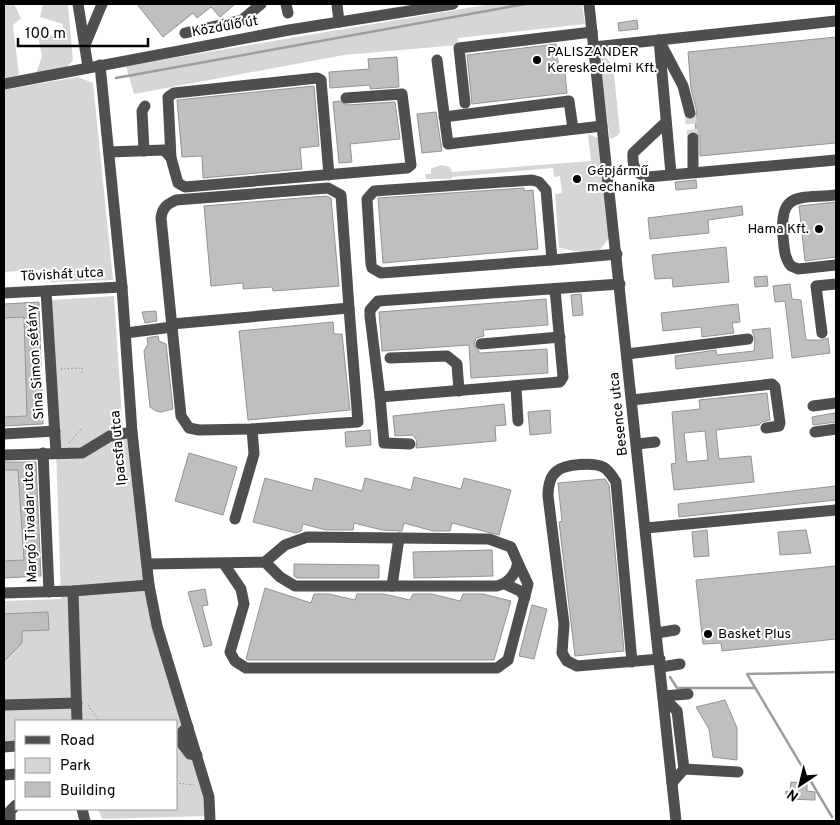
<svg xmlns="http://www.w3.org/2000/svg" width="840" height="825" font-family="Overpass,sans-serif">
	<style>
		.green { fill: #d6d6d6 }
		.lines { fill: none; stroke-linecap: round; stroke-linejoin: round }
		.stream { stroke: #9d9d9d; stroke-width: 2.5 }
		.building { fill: #bfbfbf; stroke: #939393; fill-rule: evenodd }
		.minor-tunnel { stroke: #d9d9d9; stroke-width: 11; stroke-dasharray: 11 5.5; stroke-linecap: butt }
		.path { stroke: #717171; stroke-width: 1; stroke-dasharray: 1 2.5; stroke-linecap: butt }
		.minor { stroke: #4f4f4f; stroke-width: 11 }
		.poi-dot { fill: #000; stroke: #fff; stroke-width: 2 }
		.labels { text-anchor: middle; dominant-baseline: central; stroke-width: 4; stroke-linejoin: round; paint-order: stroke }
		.street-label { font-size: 14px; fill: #000; stroke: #fff }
		.poi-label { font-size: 14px; fill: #000; stroke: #fff; text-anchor: start }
	</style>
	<rect width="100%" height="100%" fill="#fff"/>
	<g class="green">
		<path d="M4,4H14L21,18L13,25L19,75L4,78Z"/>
		<path d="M43,4H68L73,60C65,72 48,71 36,73L42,57L38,36L63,35V24L40,17Z"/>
		<path d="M491,4H582L585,24L458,38V45L344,55L134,94L126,66Z"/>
		<path d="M606,58L613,65L620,132L617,136L610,139L599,59Z"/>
		<path d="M78,77L93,83L113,280L50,282L49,269L4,272V90Z"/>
		<path d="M588,134L600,139L609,238L599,251L581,252L559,248L555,194L562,193L560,176L554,177L553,168L452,177V179H426L425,174H431V169L441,165L450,167L452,172L591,161Z"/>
		<path d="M114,296L123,432H132L149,585L197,755L207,816L102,819L98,809H176V721H16V746L4,747V601L61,599L51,300Z"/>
		<path d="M24,317L27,416L4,417V318Z"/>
		<path d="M4,470H18L24,560L4,561Z"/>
	</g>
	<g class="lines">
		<g class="stream">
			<path d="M116,78L525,4"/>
			<path d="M670,677L677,688H755"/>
			<path d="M832,817L747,674L836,672"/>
		</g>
	</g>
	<g class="building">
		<path d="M137,4H235L220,17L211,7L197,18L193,13L163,37Z"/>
		<path d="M637,20L638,29L619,31L618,23Z"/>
		<path d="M836,37V143L700,156V138L696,131L695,119L697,112L691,89L688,52Z"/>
		<path d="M556,44L559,70L565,73L567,93L472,104L467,55Z"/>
		<path d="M397,57L399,87L370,89V85L330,88L329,72L369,69L368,59Z"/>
		<path d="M314,86L319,146L300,148L302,169L203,178L202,156L182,157L177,100Z"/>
		<path d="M339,101L347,105L395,102L400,139L350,144L352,162L339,163L333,102Z"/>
		<path d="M436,112L442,151L422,153L417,114Z"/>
		<path d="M696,180L697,188L676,190L675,182Z"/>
		<path d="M524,188V191L533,190L538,249L383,263L378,198Z"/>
		<path d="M326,196L331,198L339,286L273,291L272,287L243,289V283L211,286L204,206Z"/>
		<path d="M836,202V257L805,261L799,206Z"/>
		<path d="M742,206L743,215L708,220L709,233L650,239L648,218Z"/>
		<path d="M726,247L729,282L673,287L672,278L655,279L652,255Z"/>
		<path d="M767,276L768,286L755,287L754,277Z"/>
		<path d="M790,284L792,299L801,300L806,340H822L828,338L830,353L792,358L785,301L775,302L773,286Z"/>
		<path d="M581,294L583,315L573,316L571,295Z"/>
		<path d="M546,299L548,325L483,330L484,336L476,338L474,344L480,353L547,349L548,373L471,378L469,345L382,351L379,312Z"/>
		<path d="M39,302L43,424L4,426V417L27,416L24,317L4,318V304Z"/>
		<path d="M738,304L740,322L732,323L734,333L702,337L701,327L663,331L661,313Z"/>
		<path d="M156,311L157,321L145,323L142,312Z"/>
		<path d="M333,322L334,334H342L350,410L248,420L239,331Z"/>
		<path d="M770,328L773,358L676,369L675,356L716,350L717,355L754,351L755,339L752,330Z"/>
		<path d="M158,336L159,341L166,344L173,409L161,412L156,411L150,407L144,351L148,344L147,338Z"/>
		<path d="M767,393L770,420L762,422L759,425L716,430L719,459L751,456L754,482L674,490L671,464L676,463L672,412L700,409L699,400ZM705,431L708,460L687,462L684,433Z"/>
		<path d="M504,404L506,425L495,426L496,441L416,448L417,441L413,435L395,436L393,416Z"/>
		<path d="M550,410L551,433L530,435L528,412Z"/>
		<path d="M835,413L836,422L813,425L812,417Z"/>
		<path d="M370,430L371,445L346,447L345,432Z"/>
		<path d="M189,453L237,467L223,515L175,501Z"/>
		<path d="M4,462H36L41,576L4,578V561L24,560L18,470H4Z"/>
		<path d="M414,477L461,489L464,478L511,490L499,535L452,523L450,531H433L404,523L402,531L382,530L354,523L353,530H326L303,524L301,531L296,533L253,522L265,478L312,491L315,478L362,491L365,478L411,490Z"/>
		<path d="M605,479L609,485L624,651L575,656L559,522L562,521L558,483Z"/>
		<path d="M836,486V500L679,517L678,504Z"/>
		<path d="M707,530L709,556L694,557L692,532Z"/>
		<path d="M806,530L811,553L780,555L778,532Z"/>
		<path d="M492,550L493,576L414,578L413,552Z"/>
		<path d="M294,564L379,565V578H297L294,576Z"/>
		<path d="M836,566V639L722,651L721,643L703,644L696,580Z"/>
		<path d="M265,588L311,603L314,594H329L355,600L357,594H384L410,600L413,594H432L460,601L463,594H483L511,601L494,660H248L246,659Z"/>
		<path d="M205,589L208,605L202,606L212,645L204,647L188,592Z"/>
		<path d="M532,605L547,609L534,659L519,656Z"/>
		<path d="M48,612L49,630L22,631V643L4,661V614Z"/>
		<path d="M725,700L737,728V760L713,757L709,729L696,707Z"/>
		<path d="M791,782L807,783V791L815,792V800L786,799V791L790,792Z"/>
	</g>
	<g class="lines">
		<path class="minor-tunnel" d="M690,113L693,138"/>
		<g class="path">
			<path d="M61,369L82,368V374"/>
			<path d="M69,443L82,428"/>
			<path d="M88,705L99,721"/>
			<path d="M176,783L194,785"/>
		</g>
		<g class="minor">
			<path d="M78,4L88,67"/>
			<path d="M286,4L288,13"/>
			<path d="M337,4L339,22"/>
			<path d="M589,4L676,821"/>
			<path d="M185,33L242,20L261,4"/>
			<path d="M659,40L671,174"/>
			<path d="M661,44L683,86L690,113"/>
			<path d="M85,45L102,4"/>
			<path d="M594,47L836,21"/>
			<path d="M437,60L448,144L602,126"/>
			<path d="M100,65L122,287L132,432L149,585L157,626L209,797L210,821"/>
			<path d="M4,84L289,30L453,4"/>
			<path d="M465,103L459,48L592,32"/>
			<path d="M444,117L569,101L573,129"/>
			<path d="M665,123L633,153C632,166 635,174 648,177L836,160"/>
			<path d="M693,138V172"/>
			<path d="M144,151L142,111L145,106"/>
			<path d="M109,152L164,150L171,158L178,183L185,187L407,168L411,165L402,94L346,98"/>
			<path d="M171,158L168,97L174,93L317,78L321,80L329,175"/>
			<path d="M836,195C800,199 779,190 783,236C784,246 784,258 791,266L798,269L836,265"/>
			<path d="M552,260L381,273L372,268L371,264L367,199L374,191L532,180L539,182L546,190L552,260L617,254"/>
			<path d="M555,289L563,377L560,382L380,397L370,316V310L378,301L620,284"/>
			<path d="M46,291L56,453"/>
			<path d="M4,293L122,287"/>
			<path d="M172,327L181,416L189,428L199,430L252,429L358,422L349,308"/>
			<path d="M126,333L172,327L161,218C162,208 167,204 176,200L328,188L341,195L349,308L172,324"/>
			<path d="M822,333L816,286L836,284"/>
			<path d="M481,344L560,337"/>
			<path d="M627,354L748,339"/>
			<path d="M390,358L447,356L457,364L459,391"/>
			<path d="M516,387L518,421"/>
			<path d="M380,397L384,443L410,444"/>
			<path d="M632,400L772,384L775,387L780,423L779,426L766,428"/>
			<path d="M813,406L836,403"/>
			<path d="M815,432L836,429"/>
			<path d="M4,434L55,431"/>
			<path d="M637,444L655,442"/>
			<path d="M43,453L49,592"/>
			<path d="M4,455L82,453L110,436L132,432"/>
			<path d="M235,519L254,454L252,429"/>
			<path d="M646,528L836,510"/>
			<path d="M147,564L265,562L285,545L307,537L489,539L511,547L518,563C515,575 509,583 497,586H295L280,577L265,562"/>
			<path d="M224,564L241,589L244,604L230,652L235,661L246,668H497L508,660L528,584L518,563"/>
			<path d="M505,584L520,591L525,597"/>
			<path d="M392,586L399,538"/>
			<path d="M73,591L77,721"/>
			<path d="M4,593L73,591L149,585"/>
			<path d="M657,633L675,630"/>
			<path d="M632,662L616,482C612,476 609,470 603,467C594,462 565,464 557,471C549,477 548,487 548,496L564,624L562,653L567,661L577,666L660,659"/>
			<path d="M661,667L680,664"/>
			<path d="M663,696L688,694"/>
			<path d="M664,698L677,711L684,769L672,783"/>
			<path d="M4,705L77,703"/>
			<path d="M188,727L183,731V745L190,754L197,755"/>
			<path d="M4,747L16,746"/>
			<path d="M684,769L738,772"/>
			<path d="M4,775L16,774"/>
			<path d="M82,809L85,821"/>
			<path d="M10,821V811L16,805"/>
		</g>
	</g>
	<g class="poi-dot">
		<circle cx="537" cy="60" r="5"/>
		<circle cx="577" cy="179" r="5"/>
		<circle cx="819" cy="229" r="5"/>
		<circle cx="708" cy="634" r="5"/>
	</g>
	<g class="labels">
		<g class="street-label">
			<text transform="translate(225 27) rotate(-10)">Közdűlő út</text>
			<text transform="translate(62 275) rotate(-3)">Tövishát utca</text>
			<text transform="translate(36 362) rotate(-94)">Sina Simon sétány</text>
			<text transform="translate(619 414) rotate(-96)">Besence utca</text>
			<text transform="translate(119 448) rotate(-95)">Ipacsfa utca</text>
			<text transform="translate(31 523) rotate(-92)">Margó Tivadar utca</text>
		</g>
		<g class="poi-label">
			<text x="547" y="52">PALISZANDER<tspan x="547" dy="16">Kereskedelmi Kft.</tspan></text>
			<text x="587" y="171">Gépjármű<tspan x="587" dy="16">mechanika</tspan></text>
			<text x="809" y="229" text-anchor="end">Hama Kft.</text>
			<text x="718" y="634">Basket Plus</text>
		</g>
	</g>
	<rect width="840" height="825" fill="none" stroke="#000000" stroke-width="10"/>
	<rect x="15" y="720" width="162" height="90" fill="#ffffff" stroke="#999999"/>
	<rect x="25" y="736" width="25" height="8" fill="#4f4f4f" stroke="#999999"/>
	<text x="60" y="745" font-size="15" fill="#000000">Road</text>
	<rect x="25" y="758" width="25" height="15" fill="#d6d6d6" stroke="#999999"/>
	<text x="60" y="770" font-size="15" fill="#000000">Park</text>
	<rect x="25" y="782" width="25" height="15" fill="#bfbfbf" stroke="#999999"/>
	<text x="60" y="795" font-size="15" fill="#000000">Building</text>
	<g transform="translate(800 785) rotate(215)" stroke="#ffffff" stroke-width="4" paint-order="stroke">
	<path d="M0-4L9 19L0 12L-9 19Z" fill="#000000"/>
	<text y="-8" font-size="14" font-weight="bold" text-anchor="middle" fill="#000000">N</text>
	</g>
	<path d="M18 38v8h130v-8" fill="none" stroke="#000000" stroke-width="2.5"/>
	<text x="25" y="38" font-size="15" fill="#000000" stroke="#ffffff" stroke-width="4" paint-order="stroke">100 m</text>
</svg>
